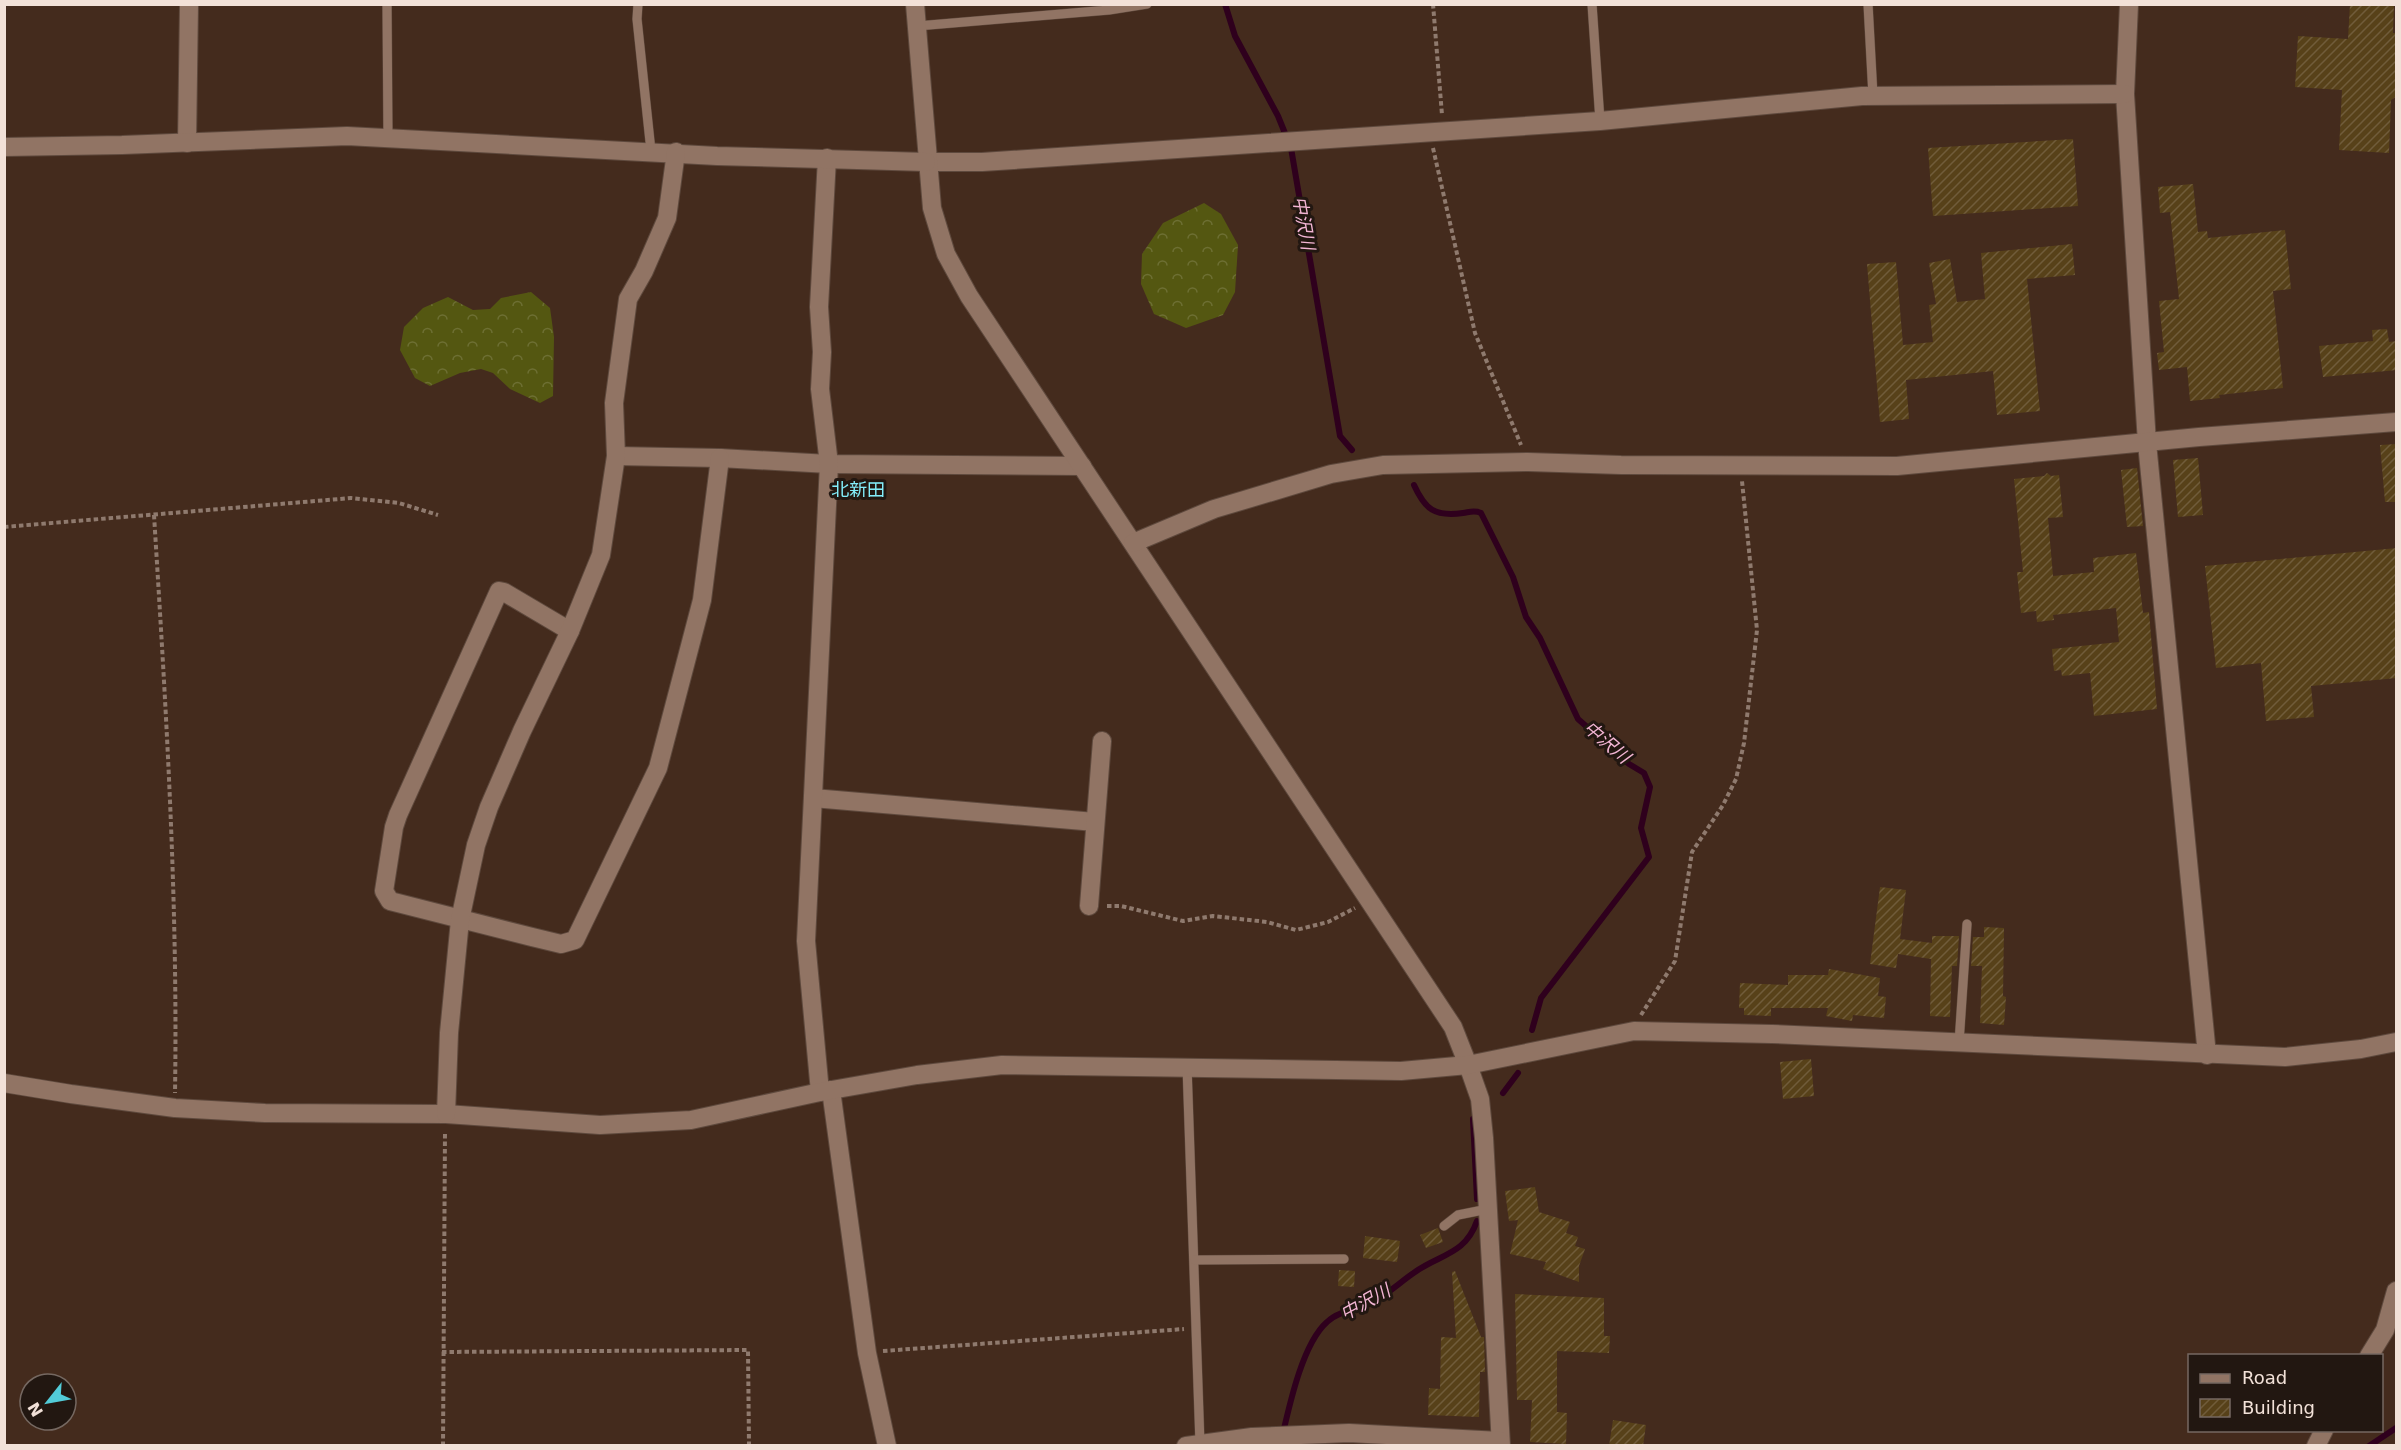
<svg xmlns="http://www.w3.org/2000/svg" width="2401" height="1450" font-family="'DejaVu Sans','Noto Sans JP',sans-serif">
	<style>
		.forest { fill: url(#forest-crowns) }
		.lines { fill: none; stroke-linecap: round; stroke-linejoin: round }
		.stream { stroke: #2f001d; stroke-width: 6 }
		.building { fill: url(#building-hatch) }
		.lane-casing { stroke: #5e493d; stroke-width: 10 }
		.street-casing { stroke: #5e493d; stroke-width: 20 }
		.secondary-casing { stroke: #5e493d; stroke-width: 20 }
		.path { stroke: #8f7a6e; stroke-width: 4; stroke-dasharray: 4.5 3; stroke-linecap: butt }
		.lane { stroke: #917464; stroke-width: 9 }
		.street { stroke: #917464; stroke-width: 18 }
		.secondary { stroke: #917464; stroke-width: 18 }
		.labels { text-anchor: middle; dominant-baseline: central; stroke-width: 6; stroke-linejoin: round; paint-order: stroke }
		.water-label { font-size: 18px; font-style: italic; fill: #f3b5d4; stroke: #221711 }
		.neighbourhood-label { font-size: 18px; fill: #83edfa; stroke: #221711 }
	</style>
	<defs>
		<pattern id="forest-crowns" width="20" height="18" patternUnits="userSpaceOnUse" patternTransform="scale(1.5)"><rect width="20" height="18" fill="#545711"/><path d="M2 6a3 3 0 1 1 6 0M12 15a3 3 0 1 1 6 0" fill="none" stroke="#6d6f33"/></pattern>
		<pattern id="building-hatch" width="6" height="6" patternUnits="userSpaceOnUse" patternTransform="scale(1.5)"><rect width="6" height="6" fill="#574119"/><path d="M-1 1l2-2M0 6l6-6M5 7l2-2" fill="none" stroke="#705c3a"/></pattern>
	</defs>
	<rect width="100%" height="100%" fill="#442b1d"/>
	<g class="forest">
		<path d="M1204,203L1221,214L1238,245L1235,292L1223,315L1186,328L1154,314L1141,284L1142,254L1163,223Z"/>
		<path d="M531,292L550,308L554,337L553,396L540,403L510,389L493,373L481,369L460,373L430,386L415,378L400,350L404,327L423,308L448,297L473,310L490,309L501,298Z"/>
	</g>
	<g class="lines">
		<g class="stream">
			<path d="M1225,4L1235,36L1278,116L1291,148L1340,436L1352,450"/>
			<path d="M1414,485C1425,509 1434,517 1463,513C1470,512 1475,510 1481,513L1513,577L1526,617L1540,638L1578,719L1629,764L1644,773L1650,787L1641,828L1649,857L1541,998L1532,1030"/>
			<path d="M1503,1093L1518,1073"/>
			<path d="M1473,1119L1477,1199"/>
			<path d="M1280,1446C1288,1412 1301,1345 1327,1322C1338,1311 1356,1310 1369,1304C1386,1296 1400,1282 1415,1272C1440,1254 1465,1255 1477,1221"/>
			<path d="M2369,1446L2396,1428"/>
		</g>
	</g>
	<g class="building">
		<path d="M2350,4H2394L2393,33H2397V96L2391,100L2389,153L2339,150L2342,90L2295,87L2298,36L2348,39Z"/>
		<path d="M2073,139L2078,206L1933,216L1928,148Z"/>
		<path d="M2193,184L2198,232L2207,231L2208,238L2285,230L2291,289L2273,291L2283,388L2219,395L2220,398L2190,401L2187,367L2159,370L2157,353L2164,352L2159,301L2179,299L2170,212L2160,213L2158,187Z"/>
		<path d="M2072,244L2075,275L2027,279L2040,411L1997,415L1993,371L1906,380L1909,419L1880,422L1867,264L1896,262L1903,345L1933,342L1929,305L1936,304L1929,263L1950,259L1957,302L1985,299L1981,253Z"/>
		<path d="M2387,329L2389,342L2397,341V370L2323,377L2319,346L2373,341L2372,330Z"/>
		<path d="M2397,444V502H2385L2380,445Z"/>
		<path d="M2198,458L2203,515L2178,517L2173,460Z"/>
		<path d="M2137,468L2143,526L2127,527L2121,470Z"/>
		<path d="M2047,473L2051,476L2059,475L2063,517L2048,518L2053,576L2094,572L2093,558L2136,553L2143,613L2149,612L2157,709L2094,716L2090,673L2062,676L2061,670L2054,671L2052,649L2119,642L2116,608L2053,615L2054,620L2037,622L2036,611L2021,613L2017,572H2023L2014,479L2044,476Z"/>
		<path d="M2397,548V678L2311,686L2314,717L2266,721L2261,663L2216,668L2205,566Z"/>
		<path d="M1880,887L1906,890L1900,939L1932,943V936H1959L1957,966H1952L1950,1017L1930,1016L1931,959L1898,954L1896,968L1870,964Z"/>
		<path d="M1984,927L2004,928L2003,996L2006,997L2004,1025L1980,1023L1982,966H1971L1973,937H1984Z"/>
		<path d="M1829,969L1880,978L1878,996L1886,997L1884,1018L1853,1015L1852,1021L1826,1016L1828,1008H1771V1016L1744,1015V1008H1739L1740,983L1788,985V975H1828Z"/>
		<path d="M1811,1059L1814,1096L1783,1099L1780,1062Z"/>
		<path d="M1535,1187L1539,1212L1570,1222L1566,1233L1578,1237L1575,1246L1585,1249L1579,1266V1282L1543,1269L1546,1262L1510,1254L1518,1220L1509,1221L1505,1191Z"/>
		<path d="M1438,1228L1443,1242L1426,1248L1420,1235Z"/>
		<path d="M1365,1236L1400,1241L1397,1262L1363,1258Z"/>
		<path d="M1339,1270L1355,1271L1354,1287L1338,1286Z"/>
		<path d="M1455,1271L1481,1337H1484L1485,1372H1480L1479,1417L1428,1415L1429,1388L1440,1389L1441,1337L1456,1338L1452,1272Z"/>
		<path d="M1515,1294L1604,1298V1336H1610L1609,1353L1557,1351V1412L1567,1413L1566,1444L1530,1442L1532,1400H1517Z"/>
		<path d="M1613,1420L1646,1425L1643,1446H1609Z"/>
	</g>
	<g class="lines">
		<g class="lane-casing">
			<g id="lane">
				<path d="M387,4L388,138"/>
				<path d="M638,4L637,19L651,151"/>
				<path d="M1592,4L1600,121"/>
				<path d="M1868,4L1873,96"/>
				<path d="M917,26L1109,10L1147,4"/>
				<path d="M1959,1043L1967,924"/>
				<path d="M1187,1066L1200,1444"/>
				<path d="M1444,1226L1458,1215L1488,1209"/>
				<path d="M1195,1260L1344,1259"/>
			</g>
		</g>
		<g class="street-casing">
			<g id="street">
				<path d="M2129,4L2125,94L2147,443L2207,1055"/>
				<path d="M187,143L189,4"/>
				<path d="M926,162H982L1600,121L1862,96L2125,94"/>
				<path d="M616,456L720,458L829,464L1082,466"/>
				<path d="M570,631L504,592L499,591L398,815L394,827L384,891L390,901L532,937L561,944L575,940L658,768L702,600L720,458"/>
				<path d="M813,798L1095,822"/>
				<path d="M1089,906L1102,741"/>
				<path d="M1468,1065L1480,1099L1484,1138L1501,1446"/>
				<path d="M831,1090L867,1353L887,1446"/>
				<path d="M820,1092L806,941L829,464L820,389L822,352L819,307L827,158"/>
				<path d="M2369,1356L2385,1330L2396,1291"/>
				<path d="M1186,1446L1252,1437L1349,1433L1500,1441"/>
				<path d="M2316,1446L2324,1430"/>
			</g>
		</g>
		<g class="secondary-casing">
			<g id="secondary">
				<path d="M915,4L932,208L946,254L969,296L1453,1027L1468,1065"/>
				<path d="M4,147L122,145L347,136L717,156L926,162"/>
				<path d="M1133,543L1214,509L1331,474L1383,465L1528,462L1621,465L1897,466L2199,437L2396,422"/>
				<path d="M4,1083L71,1094L175,1108L265,1113L446,1114L600,1125L691,1120L820,1092L917,1075L1002,1065L1401,1071L1468,1065L1634,1031L1772,1034L2285,1057L2361,1049L2396,1042"/>
				<path d="M446,1114L449,1033L460,920L476,845L489,807L522,731L570,631L601,555L616,456L614,403L628,299L644,271L667,218L676,152"/>
			</g>
		</g>
		<g class="path">
			<path d="M1433,4L1442,115"/>
			<path d="M1433,148L1475,333L1521,445"/>
			<path d="M154,515C166,708 178,900 175,1093"/>
			<path d="M4,527L351,498L399,503L438,515"/>
			<path d="M1107,906H1121L1183,921L1213,916L1267,922L1296,930L1328,922L1355,908"/>
			<path d="M1641,1015L1675,961L1692,852L1723,805L1736,779L1744,743L1757,630L1742,481"/>
			<path d="M883,1351L1184,1329"/>
			<path d="M442,1352L748,1350L749,1446"/>
			<path d="M443,1446L445,1131"/>
		</g>
		<use href="#lane" class="lane"/>
		<use href="#street" class="street"/>
		<use href="#secondary" class="secondary"/>
	</g>
	<g class="labels">
		<g class="water-label">
			<text transform="translate(1304 223) rotate(80)">中沢川</text>
			<text transform="translate(1607 742) rotate(40)">中沢川</text>
			<text transform="translate(1365 1302) rotate(-29)">中沢川</text>
		</g>
		<g class="neighbourhood-label">
			<text x="858" y="489">北新田</text>
		</g>
	</g>
	<rect width="2401" height="1450" fill="none" stroke="#f2e1d8" stroke-width="12"/>
	<rect x="2188" y="1354" width="195" height="78" fill="#221711" stroke="#756861" stroke-width="1.5"/>
	<rect x="2200" y="1374" width="30" height="9" fill="#917464" stroke="#756861" stroke-width="1.5"/>
	<text x="2242" y="1384" font-size="18" fill="#f2e1d8">Road</text>
	<rect x="2200" y="1399" width="30" height="18" fill="url(#building-hatch)" stroke="#756861" stroke-width="1.5"/>
	<text x="2242" y="1414" font-size="18" fill="#f2e1d8">Building</text>
	<g transform="translate(48 1402) rotate(239)"><circle r="28" fill="#221711" stroke="#756861" stroke-width="1.5"/>
	<path d="M0-4.5L10 22L0 15L-10 22Z" fill="#52cbd8"/>
	<text y="-9" font-size="16" font-weight="bold" text-anchor="middle" fill="#f2e1d8">N</text>
	</g>
</svg>
